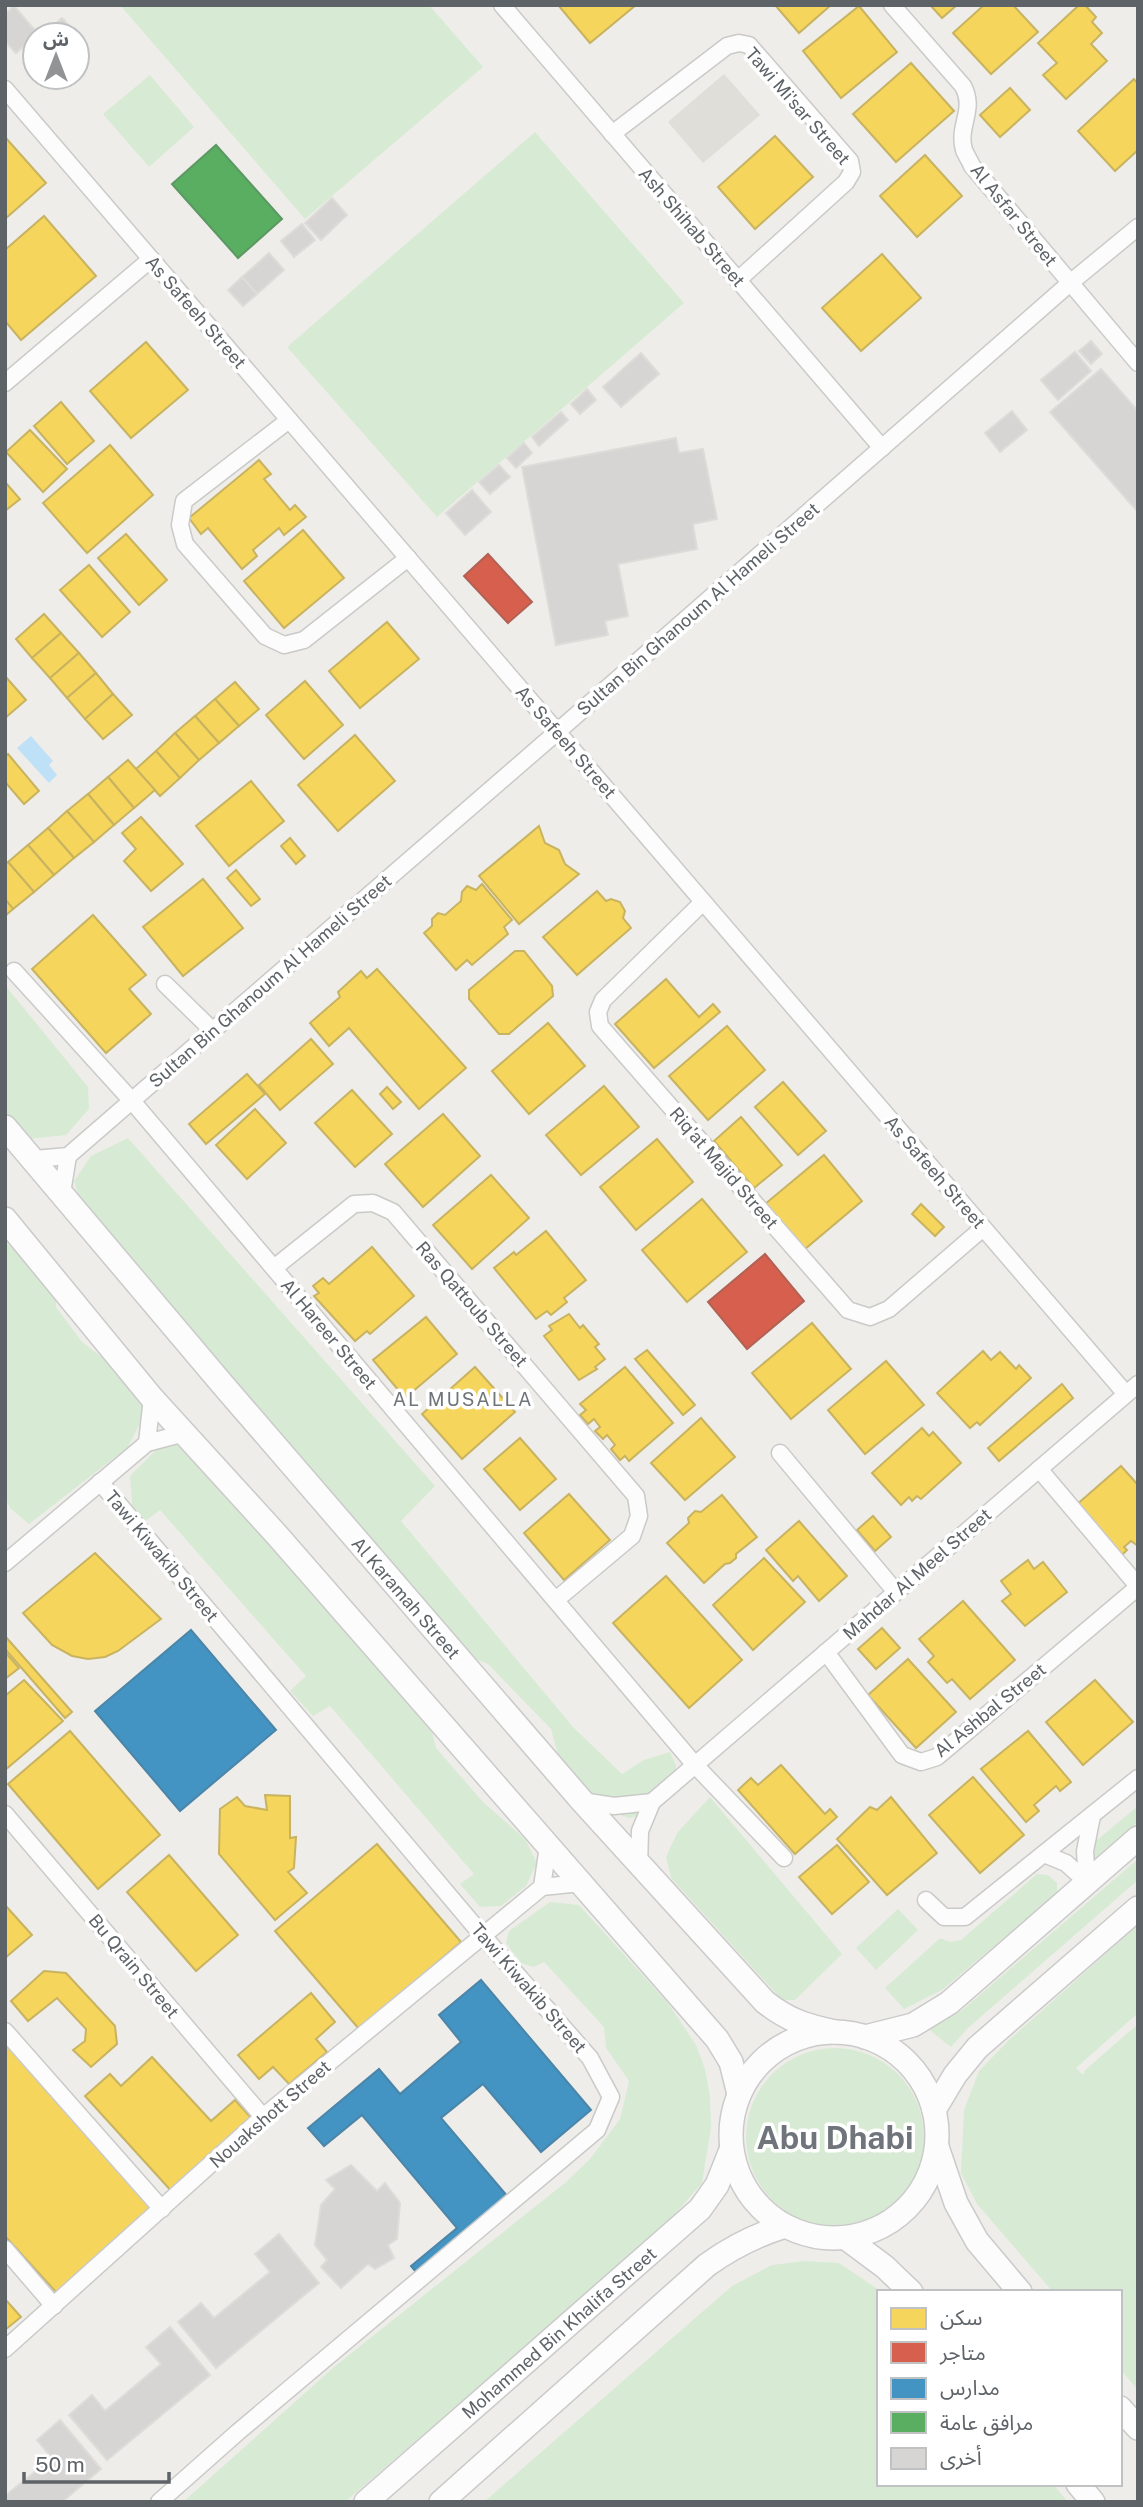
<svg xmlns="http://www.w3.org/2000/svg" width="1143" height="2507" font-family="'Public Sans','Noto Sans Arabic',sans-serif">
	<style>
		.education { fill: #e0ded8 }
		.green { fill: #d7ebd4 }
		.water { fill: #bee1f8 }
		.homes { fill: #f6d55c; stroke: #c8b360; stroke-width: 2 }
		.shops { fill: #d6604d; stroke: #b26155; stroke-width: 2 }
		.schools { fill: #4393c3; stroke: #4b85a8; stroke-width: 2 }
		.public { fill: #5aae61; stroke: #5b9863; stroke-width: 2 }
		.building { fill: #d6d5d3; stroke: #dedcd8; stroke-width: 2 }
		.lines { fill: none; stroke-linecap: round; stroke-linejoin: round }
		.minor-casing { stroke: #cacac9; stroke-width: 19 }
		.secondary-casing { stroke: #cbcaca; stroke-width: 26 }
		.minor { stroke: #fdfcfc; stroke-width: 16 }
		.secondary { stroke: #fdfcfc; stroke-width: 23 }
		.labels { text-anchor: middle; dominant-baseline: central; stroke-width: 7; stroke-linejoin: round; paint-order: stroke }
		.street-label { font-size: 18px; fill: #5e6368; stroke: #fff }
		.neighbourhood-label { font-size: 19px; letter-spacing: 2px; fill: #6f757a; stroke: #fff }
		.town-label { font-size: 32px; font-weight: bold; fill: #6f757a; stroke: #fff }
	</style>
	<rect width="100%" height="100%" fill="#efede9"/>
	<path class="education" d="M724,74L760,115L703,163L668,122Z"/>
	<g class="green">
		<path d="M120,5H429L483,67L305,219Z"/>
		<path d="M150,75L194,127L149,167L103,114Z"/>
		<path d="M535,132L684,303L437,517L287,347Z"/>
		<path d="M5,985L88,1087L89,1109L66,1135L29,1139L5,1112Z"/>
		<path d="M128,1138L435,1486L401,1521L573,1727L622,1774L644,1760L670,1752L676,1765L675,1786L648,1812L630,1818L609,1812L560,1762L551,1729L488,1664L458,1652L80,1202L74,1181L91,1156Z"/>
		<path d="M7,1243L56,1291V1307L82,1342L104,1359L116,1364L145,1404L142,1419L128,1447L29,1524L11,1509L5,1499Z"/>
		<path d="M185,1440L430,1724L436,1748L483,1802L525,1839L537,1863L526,1886L501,1906L480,1907L460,1884L474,1874L330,1706L313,1716L290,1691L306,1676L160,1510L144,1522L132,1505L130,1476L158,1448Z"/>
		<path d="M710,1797L842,1954L795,2000H782L671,1878L666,1857L677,1833Z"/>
		<path d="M1138,1806V1822L1092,1862L1091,1845Z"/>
		<path d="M1138,1859V1880L968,2028L951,2047L927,2028L961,2011Z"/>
		<path d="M1037,1874L1048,1875L1057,1883V1893L942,1990L904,2009L885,1988L940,1938L950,1942L961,1940Z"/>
		<path d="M550,1902L579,1905L668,2003L696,2045L705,2069L710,2096L711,2127L702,2183L665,2226L345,2502H183L334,2367L566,2182L590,2159L620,2119L629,2081L606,2048L604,2027L544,1962L533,1967L521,1963L506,1943L509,1931Z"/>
		<path d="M898,1909L918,1930L876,1970L856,1948Z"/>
		<path d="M1138,1925V2013L1076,2068L1083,2075L1085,2070L1138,2024V2390L1120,2369V2292H1053L977,2204L961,2173L964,2110L979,2071L1009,2040Z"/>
		<circle cx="835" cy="2137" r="89"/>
		<path d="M805,2261L839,2263L882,2292H879V2484H1053L1068,2502H484L732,2286L772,2265Z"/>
	</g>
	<path class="water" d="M31,736L53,761L49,765L57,775L49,783L17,748Z"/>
	<g class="homes">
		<path d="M558,5H636L590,43Z"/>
		<path d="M775,5H831L799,33Z"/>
		<path d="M930,5H957L942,18Z"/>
		<path d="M984,5H1013L1038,32L991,74L953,33Z"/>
		<path d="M1079,5H1085L1096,17L1092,22L1102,33L1091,44L1107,61L1066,99L1043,75L1057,63L1038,43Z"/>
		<path d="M859,6L897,52L841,98L803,51Z"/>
		<path d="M911,63L954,111L896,162L853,114Z"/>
		<path d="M1134,79L1138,84V150L1115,171L1078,131Z"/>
		<path d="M1010,88L1030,110L1000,137L980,115Z"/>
		<path d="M775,136L813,177L755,229L718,187Z"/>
		<path d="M5,137L46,183L5,219Z"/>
		<path d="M925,155L962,196L917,237L880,196Z"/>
		<path d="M44,216L96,276L21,340L5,321V250Z"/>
		<path d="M882,254L921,298L861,351L822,308Z"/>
		<path d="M146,342L188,390L131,438L90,391Z"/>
		<path d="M61,402L94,441L67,464L34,426Z"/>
		<path d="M30,430L67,469L43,492L6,452Z"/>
		<path d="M110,445L153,495L87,553L43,503Z"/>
		<path d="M259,460L271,474L264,479L290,510L295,505L306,517L284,535L279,528L253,550L257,556L242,569L208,528L201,534L189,518Z"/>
		<path d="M5,482L20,499L5,511Z"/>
		<path d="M303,530L344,578L284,628L244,581Z"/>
		<path d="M126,534L167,580L139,605L98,558Z"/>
		<path d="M89,565L130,612L102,637L60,590Z"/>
		<path d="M44,614L61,633L32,658L16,639Z"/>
		<path d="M387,622L419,659L360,708L329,671Z"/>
		<path d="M61,633L79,653L50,678L32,658Z"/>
		<path d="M79,653L96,673L67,698L50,678Z"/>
		<path d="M96,673L113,694L85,719L67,698Z"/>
		<path d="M5,676L26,700L5,718Z"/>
		<path d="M305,681L343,725L304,759L266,715Z"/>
		<path d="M235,682L259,709L239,726L215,699Z"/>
		<path d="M113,694L132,715L103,739L85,719Z"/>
		<path d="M215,699L239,726L219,743L195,716Z"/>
		<path d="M195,716L219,743L199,760L175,733Z"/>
		<path d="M175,733L199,760L180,778L156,751Z"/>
		<path d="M355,735L395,781L338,831L298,785Z"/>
		<path d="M156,751L180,778L160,796L136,769Z"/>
		<path d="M8,754L39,791L24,804L5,782V757Z"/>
		<path d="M128,760L155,790L134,808L108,777Z"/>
		<path d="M108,777L134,808L114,825L88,794Z"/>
		<path d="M251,781L284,821L229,866L196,826Z"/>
		<path d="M88,794L114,825L94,842L67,811Z"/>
		<path d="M67,811L94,842L74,858L48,828Z"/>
		<path d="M141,817L183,864L151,891L124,861L136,849L122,833Z"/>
		<path d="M539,826L545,843L559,850L565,864L579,874L519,924L479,876Z"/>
		<path d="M48,828L74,858L54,875L28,845Z"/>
		<path d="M290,838L305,856L296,864L281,846Z"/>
		<path d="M28,845L54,875L34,892L8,862Z"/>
		<path d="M8,862L34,892L13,909L5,899V864Z"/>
		<path d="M236,870L260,899L251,906L227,878Z"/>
		<path d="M203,879L243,928L183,976L143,927Z"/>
		<path d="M482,884L512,920L504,927L508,934L472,965L467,960L456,970L424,933L432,926V919L438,913L445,915L461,901L462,892L467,886L476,890Z"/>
		<path d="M597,891L606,901L611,899L620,902L625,911L623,918L631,928L577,975L543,937Z"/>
		<path d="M5,899L13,909L5,916Z"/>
		<path d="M93,915L146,975L129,989L151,1014L106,1053L32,969Z"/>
		<path d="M515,951H524L552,986L553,996L509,1034H499L469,999V990Z"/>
		<path d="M377,969L466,1068L419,1109L349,1028L329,1046L310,1023L340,997L338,992L361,971L367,978Z"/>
		<path d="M666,979L699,1017L713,1004L720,1012L654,1068L615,1024Z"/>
		<path d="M548,1023L585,1066L529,1114L492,1071Z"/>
		<path d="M727,1026L765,1070L708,1120L669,1076Z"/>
		<path d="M311,1039L333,1064L280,1110L259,1085Z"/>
		<path d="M247,1074L265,1094L206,1144L189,1124Z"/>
		<path d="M783,1082L826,1131L798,1155L755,1107Z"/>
		<path d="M604,1086L639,1127L581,1175L546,1135Z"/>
		<path d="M387,1087L401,1102L393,1109L380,1094Z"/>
		<path d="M352,1090L392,1134L355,1167L315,1123Z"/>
		<path d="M255,1109L286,1143L247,1179L216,1145Z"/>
		<path d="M443,1114L480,1156L423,1207L385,1164Z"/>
		<path d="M741,1117L782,1165L754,1188L714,1141Z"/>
		<path d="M657,1139L693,1182L636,1230L600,1187Z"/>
		<path d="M824,1155L862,1201L805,1249L765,1204Z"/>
		<path d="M491,1175L529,1218L472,1269L433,1225Z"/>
		<path d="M702,1199L747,1252L687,1302L642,1250Z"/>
		<path d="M921,1204L944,1227L935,1236L912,1214Z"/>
		<path d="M546,1231L586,1280L564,1298L567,1302L551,1315L547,1311L536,1319L494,1268L514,1252L516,1255Z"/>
		<path d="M372,1247L414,1296L370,1334L367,1331L355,1341L314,1296L319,1293L313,1286L323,1278L329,1284Z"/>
		<path d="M569,1314L580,1328L583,1325L599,1344L595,1347L605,1359L595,1367L597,1369L579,1380L544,1336L552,1330L549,1326Z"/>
		<path d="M426,1317L457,1354L405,1398L373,1360Z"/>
		<path d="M812,1323L851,1369L791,1419L752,1373Z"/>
		<path d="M647,1350L695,1405L683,1415L635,1359Z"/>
		<path d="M983,1351L991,1360L1000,1352L1016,1369L1019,1365L1031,1378L980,1425L977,1422L970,1428L937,1393Z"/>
		<path d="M886,1361L924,1405L865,1454L828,1410Z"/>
		<path d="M475,1367L515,1412L462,1459L422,1414Z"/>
		<path d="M625,1367L673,1423L629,1461L625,1456L620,1460L611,1449L615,1445L607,1435L603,1439L595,1431L600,1427L594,1419L588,1424L580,1415L586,1410L580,1404Z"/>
		<path d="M1062,1384L1073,1398L999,1461L988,1448Z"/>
		<path d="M701,1418L735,1457L685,1500L651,1463Z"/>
		<path d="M922,1428L929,1436L933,1432L961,1463L921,1499L917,1496L912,1501L909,1497L901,1505L872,1473Z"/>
		<path d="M520,1438L556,1479L520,1510L484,1469Z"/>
		<path d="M1121,1466L1138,1485V1546L1131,1541L1124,1547L1127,1550L1120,1557L1075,1506Z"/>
		<path d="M569,1494L610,1540L564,1580L524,1533Z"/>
		<path d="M722,1495L757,1537L736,1554V1558L730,1563L725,1564L704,1583L667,1543L689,1523L688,1518L695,1511L701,1512Z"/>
		<path d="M873,1516L891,1537L875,1551L857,1530Z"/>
		<path d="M799,1521L847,1576L819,1601L798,1576L793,1581L766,1550Z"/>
		<path d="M95,1553L161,1619L118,1651L105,1657L88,1659L72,1656L52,1645L23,1613Z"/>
		<path d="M764,1558L805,1602L753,1650L713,1605Z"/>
		<path d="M1028,1560L1034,1569L1043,1562L1067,1592L1025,1626L1002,1601L1011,1594L1001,1581Z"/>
		<path d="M666,1576L742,1660L689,1708L613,1623Z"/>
		<path d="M963,1601L1015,1660L970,1699L952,1679L947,1683L928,1662L934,1656L919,1639Z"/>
		<path d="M882,1628L900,1648L876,1669L858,1649Z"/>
		<path d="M5,1636L72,1712L65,1718L5,1649Z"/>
		<path d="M5,1652L19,1668L5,1679Z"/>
		<path d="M908,1659L956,1712L916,1748L868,1695Z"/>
		<path d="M24,1680L63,1721L5,1770V1696Z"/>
		<path d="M1095,1680L1133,1722L1083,1765L1046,1722Z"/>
		<path d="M70,1731L160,1835L98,1889L8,1784Z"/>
		<path d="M1028,1731L1071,1782L1060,1791L1056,1786L1034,1805L1039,1811L1026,1822L981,1769Z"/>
		<path d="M781,1765L825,1814L830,1809L837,1817L795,1854L738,1790L751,1778L758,1785Z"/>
		<path d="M973,1777L1024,1835L980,1873L929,1815Z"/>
		<path d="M265,1795L290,1796V1838L296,1837L294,1868L288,1872L307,1893L275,1920L219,1854L220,1809L237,1797L245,1806L267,1810Z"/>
		<path d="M891,1797L937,1853L887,1895L837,1839L870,1807L877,1810Z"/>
		<path d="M377,1844L461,1942L359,2029L275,1931Z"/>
		<path d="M837,1845L869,1882L832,1914L799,1877Z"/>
		<path d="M169,1855L238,1935L196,1971L127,1892Z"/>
		<path d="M5,1905L32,1935L5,1958Z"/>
		<path d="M44,1971L66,1973L115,2026L117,2044L91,2067L73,2050L85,2041L86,2029L57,1998L28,2021L11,2001Z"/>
		<path d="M311,1993L335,2022L316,2039L327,2052L289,2084L273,2067L259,2079L238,2055Z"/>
		<path d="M5,2041L155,2205L57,2293L5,2236Z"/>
		<path d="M152,2057L211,2121L235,2100L254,2121L174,2194L85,2096L110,2074L121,2086Z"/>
		<path d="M5,2299L21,2317L5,2330Z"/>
	</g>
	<g class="shops">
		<path d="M488,554L532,602L508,623L464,576Z"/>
		<path d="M765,1254L804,1301L747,1349L708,1302Z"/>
	</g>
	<g class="schools">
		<path d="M191,1630L276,1730L180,1811L95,1711Z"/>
		<path d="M481,1980L591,2110L541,2152L483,2084L441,2118L508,2197L417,2273L411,2266L457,2228L362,2115L324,2146L308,2128L379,2069L400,2094L461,2042L439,2015Z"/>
	</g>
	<path class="public" d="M216,145L282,219L238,258L172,184Z"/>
	<g class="building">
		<path d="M14,6L38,34L16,53L5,41V14Z"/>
		<path d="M62,18L77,34L76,35H62L53,26Z"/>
		<path d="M332,198L347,215L321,240L305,223Z"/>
		<path d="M302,224L315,240L294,257L281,241Z"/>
		<path d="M269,253L284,270L257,294L242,277Z"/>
		<path d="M242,277L257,294L243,306L228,290Z"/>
		<path d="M1091,341L1102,354L1091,364L1079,351Z"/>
		<path d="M1075,352L1091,371L1058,400L1041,380Z"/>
		<path d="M641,353L659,374L621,407L603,387Z"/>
		<path d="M1101,369L1138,411L1137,511L1050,412Z"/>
		<path d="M587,389L596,400L580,414L571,404Z"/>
		<path d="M1012,411L1027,430L1000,452L985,433Z"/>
		<path d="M561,412L568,420L539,446L532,437Z"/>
		<path d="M676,438L679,453L703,449L717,519L693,524L697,549L618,564L628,616L605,621L608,635L556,645L522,467Z"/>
		<path d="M524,443L532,453L516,468L507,458Z"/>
		<path d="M499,465L510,477L490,494L479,482Z"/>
		<path d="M472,490L491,512L465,535L446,513Z"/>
		<path d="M351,2165L377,2191L385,2183L400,2203L397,2239L388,2245L394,2258L375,2269L368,2264L341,2288L321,2267L327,2260L315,2245L321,2205L335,2189L326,2180Z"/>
		<path d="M279,2234L319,2283L216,2368L178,2322L201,2303L214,2318L270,2272L255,2254Z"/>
		<path d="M170,2327L210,2375L107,2460L69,2415L92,2395L105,2411L161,2364L146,2347Z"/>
		<path d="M60,2420L101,2469L62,2502H5V2496L52,2458L37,2440Z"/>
	</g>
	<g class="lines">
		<g class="minor-casing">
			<g id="minor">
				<path d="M502,5L882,448"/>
				<path d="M892,5L963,86C976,110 957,126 964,150C966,155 970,161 972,166L1138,363"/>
				<path d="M5,89L1126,1394"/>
				<path d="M612,134L727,46L739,43L749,45L850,161L852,172L846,182L738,280"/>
				<path d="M5,383L151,259"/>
				<path d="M289,420L184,501L180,525L185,544L265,636L284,645L304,640L408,558"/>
				<path d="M703,902L603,1000L598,1012L600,1026L848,1310L870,1317L889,1309L983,1228"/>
				<path d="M14,971L132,1101L695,1765L784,1858"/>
				<path d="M165,984L213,1031"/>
				<path d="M34,1159L68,1156L557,732L1070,283L1138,227"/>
				<path d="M62,1193L68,1156"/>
				<path d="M274,1268L354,1204L373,1203L393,1212L636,1496L639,1516L632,1536L557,1599"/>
				<path d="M147,1443L152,1398"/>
				<path d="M780,1453L896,1592"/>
				<path d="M1039,1469L1138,1586"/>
				<path d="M100,1482L483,1936L590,2058L611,2097L597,2130L238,2432L159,2502"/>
				<path d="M5,1563L147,1443L185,1433"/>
				<path d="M826,1652L902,1755L921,1762L937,1757L1138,1587"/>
				<path d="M582,1801L614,1806L652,1802"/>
				<path d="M5,1814L263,2117"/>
				<path d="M1044,1854L1066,1863L1087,1882"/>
				<path d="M639,1866L640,1831L652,1802L1138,1384"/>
				<path d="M1087,1882L1085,1851L1092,1816"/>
				<path d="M542,1887L548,1846"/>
				<path d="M926,1900L944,1917H965L1138,1778"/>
				<path d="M5,2031L162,2209"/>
				<path d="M5,2249L54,2306"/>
				<path d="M5,2349L263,2117L542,1887L581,1883"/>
			</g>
		</g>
		<g class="secondary-casing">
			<g id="secondary">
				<path d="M5,1127L223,1385L582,1801L765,2002C788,2020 806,2026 835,2032"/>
				<path d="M5,1219L152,1398L276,1534L717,2039L731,2062L739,2094"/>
				<circle cx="834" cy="2135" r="103"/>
				<path d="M865,2037L913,2025L949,2003L1138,1838"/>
				<path d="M934,2110L955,2075L977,2048L1138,1908"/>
				<path d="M937,2147L956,2203L977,2241L1020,2292"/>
				<path d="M846,2238L885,2267L911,2292"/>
				<path d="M1120,2408L1138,2428"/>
				<path d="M1078,2484L1093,2502"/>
				<path d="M366,2502L700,2209L717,2185L731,2150"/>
				<path d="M441,2502L707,2265C732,2247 756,2235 785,2226"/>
			</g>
		</g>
		<use href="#minor" class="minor"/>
		<use href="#secondary" class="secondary"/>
	</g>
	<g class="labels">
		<g class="street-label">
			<text transform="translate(798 106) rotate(49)">Tawi Mi'sar Street</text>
			<text transform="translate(1014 215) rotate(51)">Al Asfar Street</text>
			<text transform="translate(692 227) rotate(49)">Ash Shihab Street</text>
			<text transform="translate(196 312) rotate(49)">As Safeeh Street</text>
			<text transform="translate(698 609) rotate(-41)">Sultan Bin Ghanoum Al Hameli Street</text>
			<text transform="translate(566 742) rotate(49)">As Safeeh Street</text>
			<text transform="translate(270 981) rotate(-41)">Sultan Bin Ghanoum Al Hameli Street</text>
			<text transform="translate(724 1168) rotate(49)">Riq'at Majid Street</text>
			<text transform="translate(935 1172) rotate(49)">As Safeeh Street</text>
			<text transform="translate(472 1304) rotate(49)">Ras Qattoub Street</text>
			<text transform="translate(329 1334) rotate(50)">Al Hareer Street</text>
			<text transform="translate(162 1556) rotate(50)">Tawi Kiwakib Street</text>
			<text transform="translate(917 1574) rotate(-41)">Mahdar Al Meel Street</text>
			<text transform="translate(406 1598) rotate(49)">Al Karamah Street</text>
			<text transform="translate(990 1710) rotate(-39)">Al Ashbal Street</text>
			<text transform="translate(134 1966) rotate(50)">Bu Qrain Street</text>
			<text transform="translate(529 1988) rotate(49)">Tawi Kiwakib Street</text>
			<text transform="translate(270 2114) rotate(-41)">Nouakshott Street</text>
			<text transform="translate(559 2333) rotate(-41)">Mohammed Bin Khalifa Street</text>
		</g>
		<g class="neighbourhood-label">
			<text x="463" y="1399">AL MUSALLA</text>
		</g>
		<g class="town-label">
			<text x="835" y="2137">Abu Dhabi</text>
		</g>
	</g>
	<rect width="1143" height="2507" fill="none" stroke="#5e6368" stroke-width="14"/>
	<rect x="877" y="2290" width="245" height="196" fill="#ffffff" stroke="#bfc1c3" stroke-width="2"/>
	<rect x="891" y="2308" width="35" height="21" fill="#f6d55c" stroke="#bfc1c3" stroke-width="2"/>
	<text x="940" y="2325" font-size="21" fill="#5e6368">سكن</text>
	<rect x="891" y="2342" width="35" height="21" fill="#d6604d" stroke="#bfc1c3" stroke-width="2"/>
	<text x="940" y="2360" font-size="21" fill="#5e6368">متاجر</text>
	<rect x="891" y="2378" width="35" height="21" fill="#4393c3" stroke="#bfc1c3" stroke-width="2"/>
	<text x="940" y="2395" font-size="21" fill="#5e6368">مدارس</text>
	<rect x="891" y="2412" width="35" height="21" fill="#5aae61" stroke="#bfc1c3" stroke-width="2"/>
	<text x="940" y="2430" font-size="21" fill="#5e6368">مرافق عامة</text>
	<rect x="891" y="2448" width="35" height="21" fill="#d6d5d3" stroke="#bfc1c3" stroke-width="2"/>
	<text x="940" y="2465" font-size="21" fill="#5e6368">أخرى</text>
	<g transform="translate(56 56)"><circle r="33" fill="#ffffff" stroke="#bfc1c3" stroke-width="2"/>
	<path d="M0-5L12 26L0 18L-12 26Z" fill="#919395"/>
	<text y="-10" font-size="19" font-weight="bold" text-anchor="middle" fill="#5e6368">ش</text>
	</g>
	<path d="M24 2472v10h145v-10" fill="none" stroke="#5e6368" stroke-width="3.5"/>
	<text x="35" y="2472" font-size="21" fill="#5e6368" stroke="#ffffff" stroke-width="5" paint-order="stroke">50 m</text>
</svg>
